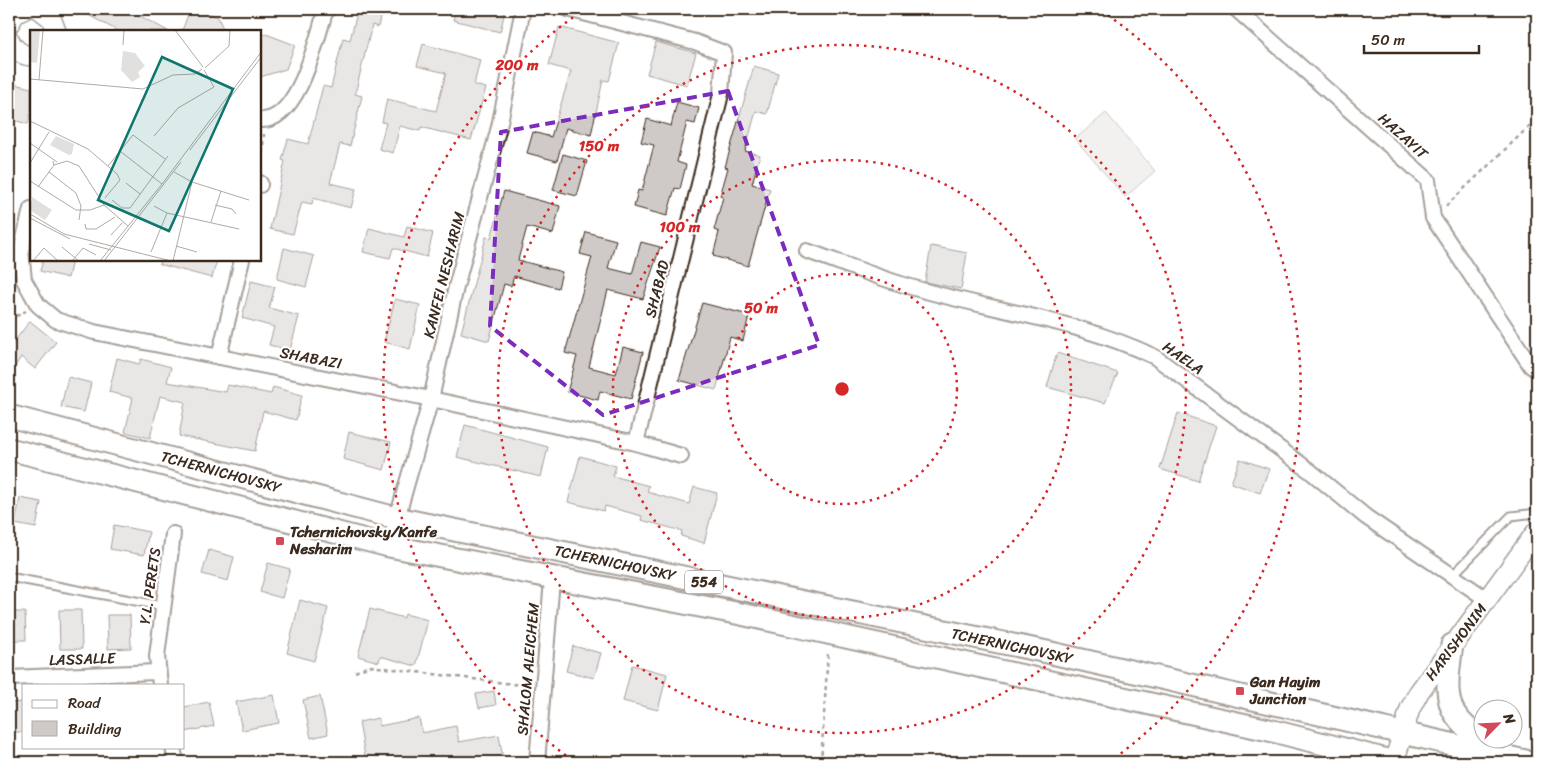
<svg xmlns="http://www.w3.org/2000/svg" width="1546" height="771" font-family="Sriracha,sans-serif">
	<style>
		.green { fill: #e2e0de; stroke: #8e857e }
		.building { fill: #cfcac7; stroke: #3b2a1e }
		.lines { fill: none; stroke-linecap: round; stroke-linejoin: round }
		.lane-casing { stroke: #3b2a1e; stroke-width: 11 }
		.street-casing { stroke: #3b2a1e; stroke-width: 18 }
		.secondary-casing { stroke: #3b2a1e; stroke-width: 22 }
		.primary-casing { stroke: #3b2a1e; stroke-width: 25 }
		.path { stroke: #3b2a1e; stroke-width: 2.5; stroke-dasharray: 4 4; stroke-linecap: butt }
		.lane { stroke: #fff; stroke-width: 7 }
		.street { stroke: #fff; stroke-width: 14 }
		.secondary { stroke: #fff; stroke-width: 19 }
		.primary { stroke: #fff; stroke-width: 21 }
		.marked { fill: none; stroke: #7b2cbf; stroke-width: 4; stroke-dasharray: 10 6; stroke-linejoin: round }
		.ring { fill: none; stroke: #d62828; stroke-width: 2.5; stroke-dasharray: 2.5 5 }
		.poi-dot { fill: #d1495b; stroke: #fff; stroke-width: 2 }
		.labels { text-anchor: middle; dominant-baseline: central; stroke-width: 4.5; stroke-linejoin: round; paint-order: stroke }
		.shield { fill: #fff; stroke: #766a62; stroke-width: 1 }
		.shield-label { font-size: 14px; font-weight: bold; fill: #3b2a1e }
		.street-label { font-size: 15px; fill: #3b2a1e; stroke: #fff }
		.poi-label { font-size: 15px; font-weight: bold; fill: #3b2a1e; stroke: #fff; text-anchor: start }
		.inset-road { fill: none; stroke: #b1aaa5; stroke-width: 1 }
		.view { fill: #0f766e; fill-opacity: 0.15; stroke: #0f766e; stroke-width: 2.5 }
		.inset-edge { fill: none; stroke: #3b2a1e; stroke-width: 2.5 }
		.centre { fill: #d62828; stroke: #fff; stroke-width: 2.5 }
		.ring-label { font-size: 15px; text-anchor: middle; font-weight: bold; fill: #d62828; stroke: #fff; stroke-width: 4.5; stroke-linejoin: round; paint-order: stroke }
	</style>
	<rect width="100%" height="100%" fill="#fff"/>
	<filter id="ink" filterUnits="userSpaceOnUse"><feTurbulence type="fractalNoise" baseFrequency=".02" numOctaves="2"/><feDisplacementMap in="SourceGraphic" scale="10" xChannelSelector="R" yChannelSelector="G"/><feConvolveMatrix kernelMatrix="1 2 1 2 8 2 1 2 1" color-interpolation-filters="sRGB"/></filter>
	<g filter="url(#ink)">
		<path class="green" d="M1106,113L1155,171L1125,197L1075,139Z"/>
		<g class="building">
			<path d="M77,9H127L168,31H118Z"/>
			<path d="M190,9H197L218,17L224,31H182Z"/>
			<path d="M358,9H382L378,27L372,25L355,94L362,96L350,146L340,144L330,183L356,189L351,208L313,198L312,204L302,202L293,234L270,229L285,161L282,160L288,139L308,144L323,86L331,88L343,38L350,40Z"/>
			<path d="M456,9H495L505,11L500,32L453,20Z"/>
			<path d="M559,27L619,43L609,81L603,80L591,135L566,128L557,161L527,153L533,132L551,137L571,71L549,65Z"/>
			<path d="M266,34L295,45L286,69L260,77V36Z"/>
			<path d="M656,42L696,53L687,85L647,74Z"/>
			<path d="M423,44L480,60L474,85L486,88L471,140L421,127L420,131L400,126L393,153L379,149L386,123L382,122L387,99L436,111L446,73L417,66Z"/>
			<path d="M754,66L778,73L767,114L756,111L745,151L760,155L752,184L770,189L748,266L713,256L719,232L714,230L723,197L720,196L728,168L725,167Z"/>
			<path d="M14,84L31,88V111L28,124L9,119V103Z"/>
			<path d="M677,102L699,108L695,124L687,122L677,162L686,165L680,189L675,188L667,216L634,207L638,190L642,191L654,145L641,142L647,119L671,126Z"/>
			<path d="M563,154L587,161L577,196L553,190Z"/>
			<path d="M504,191L560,206L553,234L527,227L518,260L562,272L558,288L514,276L511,286L504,284L489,341L461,333L486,237L491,238Z"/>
			<path d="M407,226L433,233L427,257L393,248L390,258L363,252L369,228L404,237Z"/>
			<path d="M586,232L616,240L608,268L632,274L641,242L660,247L643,299L608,290L589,367L616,374L623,347L643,352L631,399L600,391L598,400L567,392L577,356L565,353L592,257L580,254Z"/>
			<path d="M931,246L967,253L961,289L925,282Z"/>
			<path d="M284,248L314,256L306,287L277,279Z"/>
			<path d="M43,260H72L68,278L40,271Z"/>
			<path d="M160,260H217L212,278L159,264Z"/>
			<path d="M251,281L275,287L269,308L299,316L290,350L269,345L274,327L242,318Z"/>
			<path d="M395,299L420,305L410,349L384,342Z"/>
			<path d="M702,303L749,315L743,341L730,337L716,390L679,380Z"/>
			<path d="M30,321L56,342L35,369L21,357L9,376V348Z"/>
			<path d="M1057,353L1118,373L1105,403L1047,387Z"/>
			<path d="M117,358L139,364L141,359L171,367L167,382L226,392L228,385L271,394L273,387L302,395L296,420L263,411L255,451L179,436L185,402L160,396L150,438L125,432L133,398L109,392Z"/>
			<path d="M68,377L91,383L84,412L61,407Z"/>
			<path d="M1178,413L1216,426L1198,481L1160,469Z"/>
			<path d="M465,425L548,447L541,477L457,457Z"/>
			<path d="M349,432L391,442L384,470L343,459Z"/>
			<path d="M580,456L616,466L613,476L649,486L647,492L689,504L694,487L717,493L704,543L681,536L682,531L641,520L642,516L605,506L604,511L568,502Z"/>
			<path d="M1240,459L1269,469L1260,493L1231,483Z"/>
			<path d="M20,498L41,502L36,528L15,524Z"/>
			<path d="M114,525L149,532L144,555L110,549Z"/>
			<path d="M209,550L234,557L228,581L202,574Z"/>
			<path d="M268,563L290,569L282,598L260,592Z"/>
			<path d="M300,600L328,608L314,661L287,653Z"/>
			<path d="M370,609L404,618L405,614L428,620L416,666L380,656L379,662L358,656Z"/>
			<path d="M59,610H81L82,649H60Z"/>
			<path d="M9,612H25L26,640H9Z"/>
			<path d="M107,615H130L131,648L108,649Z"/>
			<path d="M573,646L601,653L594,678L566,671Z"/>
			<path d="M632,665L667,674L658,710L623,701Z"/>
			<path d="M494,691L496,705L479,708L476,694Z"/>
			<path d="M274,695L279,723L242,730L236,702Z"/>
			<path d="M320,696L328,734L311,738L303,700Z"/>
			<path d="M24,702V732H9V703Z"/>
			<path d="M209,702L214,726L184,732V707Z"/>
			<path d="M378,718L379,726L419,718L422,733L456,726L459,742L499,735L503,759L477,762L476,756L442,762V759L406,762L405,758L384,762H366L359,722Z"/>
		</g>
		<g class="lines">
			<g class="lane-casing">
				<g id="lane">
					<path d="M1453,575L1511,516L1537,513"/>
					<path d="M9,577L162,606"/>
				</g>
			</g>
			<g class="street-casing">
				<g id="street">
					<path d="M568,9L695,42L724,53L721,94L636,443"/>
					<path d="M1236,9L1428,180L1433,218L1531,366L1537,370"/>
					<path d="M260,120C299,123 317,37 326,9"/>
					<path d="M260,185V183"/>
					<path d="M31,209L21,251L24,280L38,305L56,320L94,332L431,399L636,443L681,456"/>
					<path d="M807,251C839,262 871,275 904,285C987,310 1076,319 1155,357L1310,471L1366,517L1488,600"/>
					<path d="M219,357L242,260"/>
					<path d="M389,546L431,399L456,287L499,127L523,9"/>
					<path d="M9,678L157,672"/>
					<path d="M160,685L157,656L173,534"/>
					<path d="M173,747L176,762"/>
					<path d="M537,762L552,579"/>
				</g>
			</g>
			<g class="secondary-casing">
				<g id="secondary">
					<path d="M39,9L51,18L56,31"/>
					<path d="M9,24L15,14L25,9"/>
					<path d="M9,39C13,49 20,55 31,56"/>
					<path d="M1394,762L1410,709L1419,692L1537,531"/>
				</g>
			</g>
			<g class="primary-casing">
				<g id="primary">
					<path d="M9,416L396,518L1047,652L1530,762"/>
					<path d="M9,449L389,546L741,614L1269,730L1395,762"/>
					<path d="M1452,645C1443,706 1445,716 1498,750"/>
				</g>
			</g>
			<g class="path">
				<path d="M261,169L264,134"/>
				<path d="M1446,206L1537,119"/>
				<path d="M9,320L26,311"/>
				<path d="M355,672L369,666L529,686"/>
				<path d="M821,762L828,652"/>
			</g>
			<use href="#lane" class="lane"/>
			<use href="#street" class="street"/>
			<use href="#secondary" class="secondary"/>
			<use href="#primary" class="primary"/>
		</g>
	</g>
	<path d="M0 0H1546V771H0ZM728,91L819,345L603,415L490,326L501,132Z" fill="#fff" fill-opacity=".55" fill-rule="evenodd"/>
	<path class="marked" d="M728,91L819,345L603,415L490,326L501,132Z"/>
	<g class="ring">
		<circle cx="842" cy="389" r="115"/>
		<circle cx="842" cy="389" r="229"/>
		<circle cx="842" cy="389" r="344"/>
		<path d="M572 760A459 459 0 0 1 582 11M1102 11A459 459 0 0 1 1112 760"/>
	</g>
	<g class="poi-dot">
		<rect x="275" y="536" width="10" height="10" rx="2.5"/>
		<rect x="1235" y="686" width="10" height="10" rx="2.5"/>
	</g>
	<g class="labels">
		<rect class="shield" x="685" y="570.5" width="38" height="23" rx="4"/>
		<g class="shield-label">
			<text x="704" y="582">554</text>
		</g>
		<g class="street-label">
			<text transform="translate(1403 136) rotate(42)">HAZAYIT</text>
			<text transform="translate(444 275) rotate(-76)">KANFEI NESHARIM</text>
			<text transform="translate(657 289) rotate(-76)">SHABAD</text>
			<text transform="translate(311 358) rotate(11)">SHABAZI</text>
			<text transform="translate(1183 358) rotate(35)">HAELA</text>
			<text transform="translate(221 472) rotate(15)">TCHERNICHOVSKY</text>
			<text transform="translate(615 563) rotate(12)">TCHERNICHOVSKY</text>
			<text transform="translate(150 586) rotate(-82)">Y.L. PERETS</text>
			<text transform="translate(1456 642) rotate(-53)">HARISHONIM</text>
			<text transform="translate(1012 646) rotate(12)">TCHERNICHOVSKY</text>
			<text transform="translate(82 659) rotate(-2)">LASSALLE</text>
			<text transform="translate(528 669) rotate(-85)">SHALOM ALEICHEM</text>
		</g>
		<g class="poi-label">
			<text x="290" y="532">Tchernichovsky/Kanfe<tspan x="290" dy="17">Nesharim</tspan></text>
			<text x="1250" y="682">Gan Hayim<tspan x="1250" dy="17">Junction</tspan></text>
		</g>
	</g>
	<g transform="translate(30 30)">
		<rect width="231" height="231" fill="#fff"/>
		<path d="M0,0H10L7,33L0,32ZM93,21L105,23L115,36L108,42L110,47L102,52L91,40ZM26,106L44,114L42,124L39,125L20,115ZM2,167L22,180L15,190L0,180Z" fill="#e2e0de"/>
		<path class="inset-road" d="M145,0L173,37M93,15L94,0M175,38L199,16L200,0M174,40L184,57M0,49L113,59L143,45L165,44L172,39M9,50L13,0M0,91L58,119L87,144L90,150L75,168M124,106L148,78L184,57M0,113L27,132M160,120L232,26M90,121L132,154M23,131L24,135L37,131L49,136L74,175L98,196M0,133L19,102M78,136L103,105L135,129M19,142L46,163L51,176L49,190M144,142L162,152L219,170M0,151L46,180H60L74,175M96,153L110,164M8,157L24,135M82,170L92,178H100L138,126M185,175L202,179L206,184M124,176L137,183L209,199M0,184L34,204L141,231M0,188L40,209M181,192L191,161M55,194L56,199H66L85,187M81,205L92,193M59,214L81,220M146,216L167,222M32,217L49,231M121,222L137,183M3,231L14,218L28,231M42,231L53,218L66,225M70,231L132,154L232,21M74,231L151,132M143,231L162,152"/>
		<path class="view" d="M132,27L203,59L139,201L68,170Z"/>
		<rect width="231" height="231" class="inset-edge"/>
	</g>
	<circle cx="842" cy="389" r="8" class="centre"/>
	<g class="ring-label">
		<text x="517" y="70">200 m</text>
		<text x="599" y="151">150 m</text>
		<text x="680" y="232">100 m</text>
		<text x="761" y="313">50 m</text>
	</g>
	<rect width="1546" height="771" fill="none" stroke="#fff" stroke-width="30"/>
	<rect x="15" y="15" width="1516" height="741" fill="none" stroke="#3b2a1e" stroke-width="2" filter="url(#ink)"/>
	<rect x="22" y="684" width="162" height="65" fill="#ffffff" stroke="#b1aaa5"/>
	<rect x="32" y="700" width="25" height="8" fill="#ffffff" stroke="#b1aaa5"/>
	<text x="68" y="708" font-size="15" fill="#3b2a1e">Road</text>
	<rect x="32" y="721" width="25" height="15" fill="#cfcac7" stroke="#b1aaa5"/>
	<text x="68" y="734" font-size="15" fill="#3b2a1e">Building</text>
	<g transform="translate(1498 724) rotate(66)"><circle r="24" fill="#ffffff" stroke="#b1aaa5"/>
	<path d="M0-4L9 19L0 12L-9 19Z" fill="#d1495b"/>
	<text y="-8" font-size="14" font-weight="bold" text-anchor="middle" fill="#3b2a1e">N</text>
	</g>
	<path d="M1364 45v8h115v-8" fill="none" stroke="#3b2a1e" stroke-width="2.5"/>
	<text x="1371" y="45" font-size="15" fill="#3b2a1e" stroke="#ffffff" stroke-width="4" paint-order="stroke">50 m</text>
</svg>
